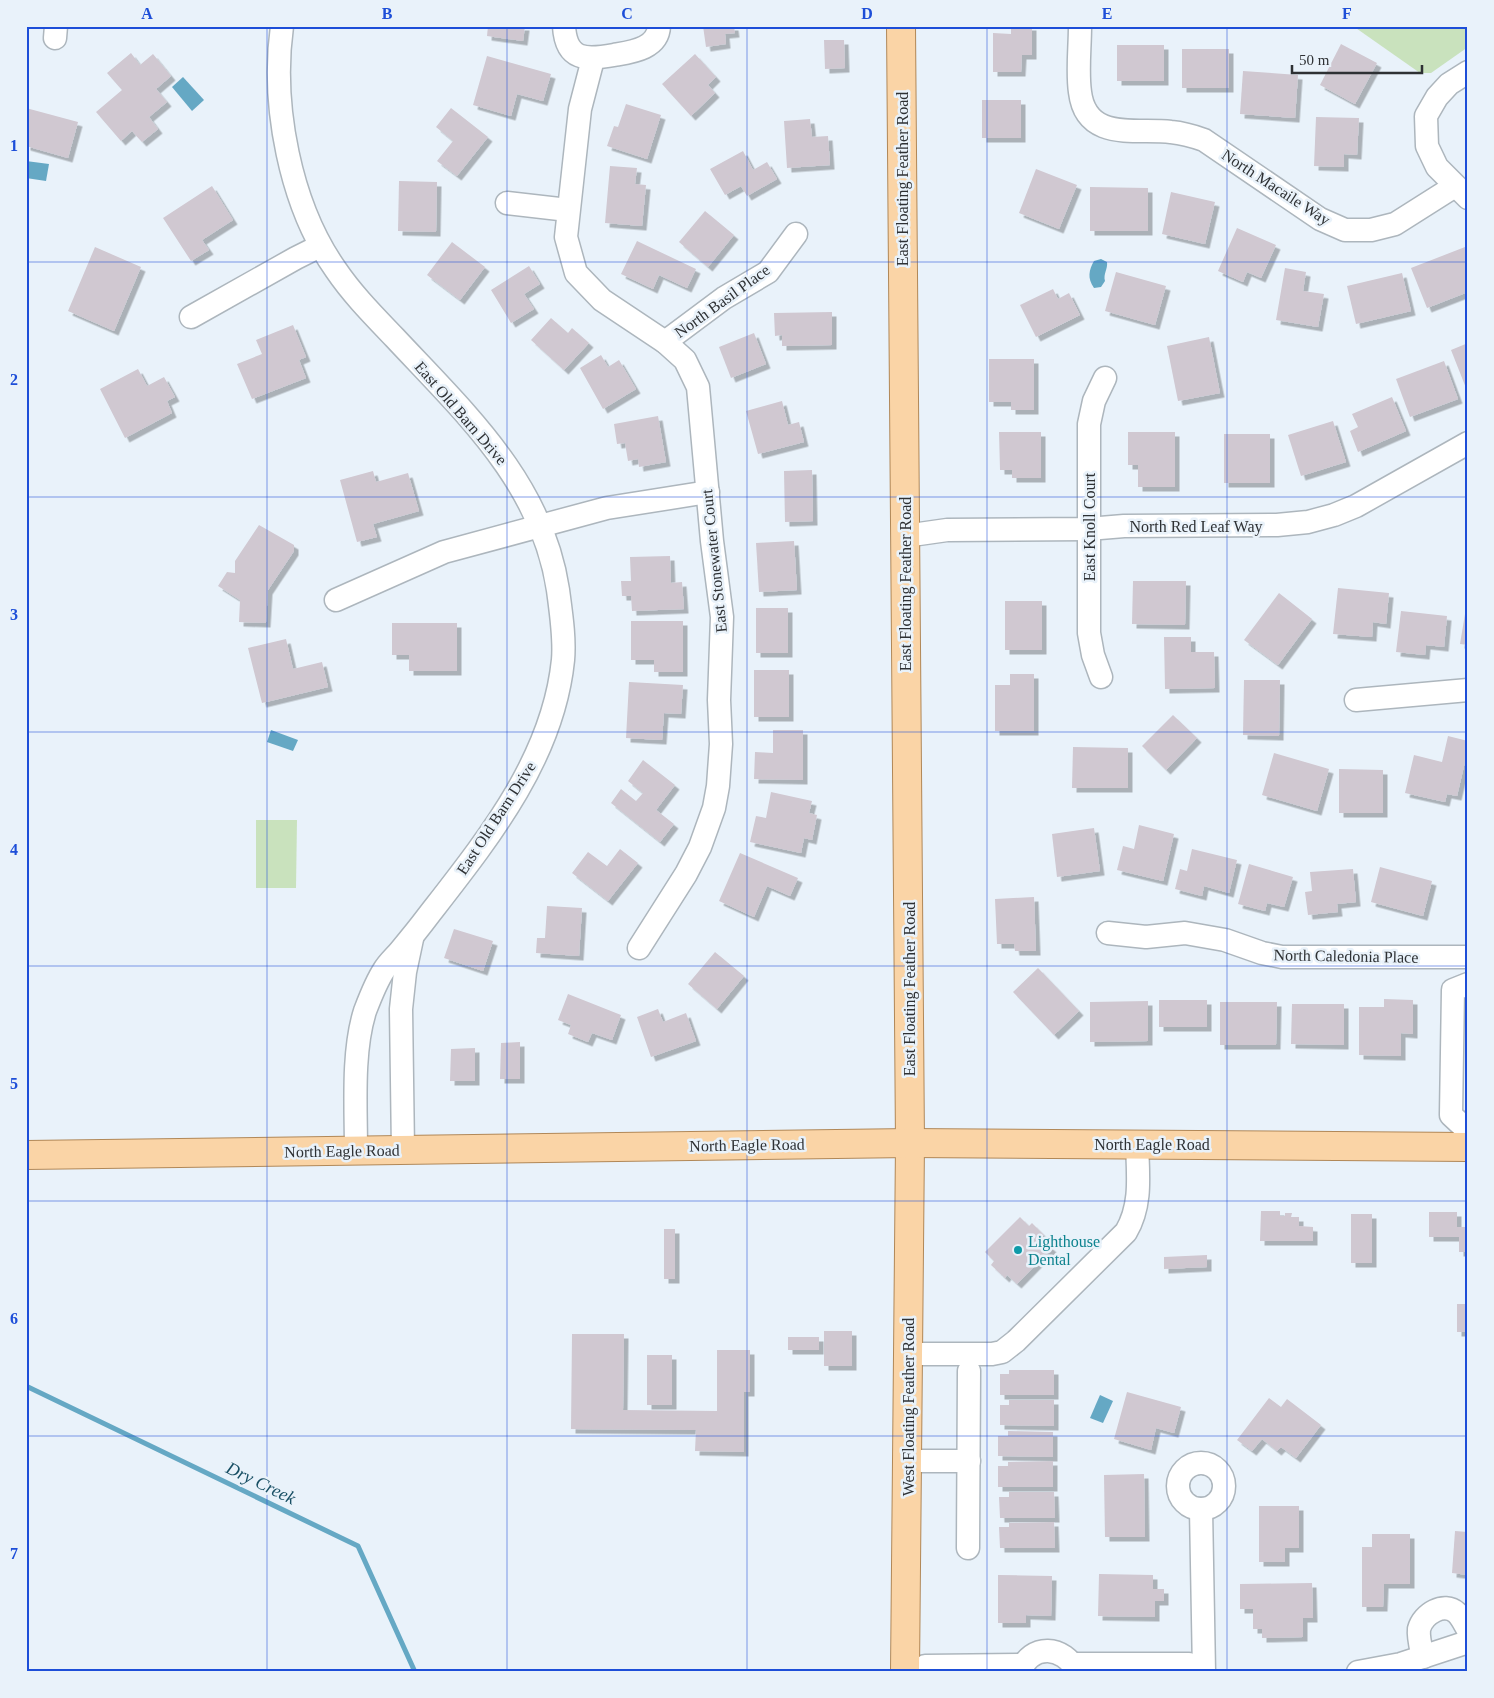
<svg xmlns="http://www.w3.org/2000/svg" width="1494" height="1698" font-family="'Times New Roman',serif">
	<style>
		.park { fill: #c9e2bd }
		.water { fill: #65a8c4 }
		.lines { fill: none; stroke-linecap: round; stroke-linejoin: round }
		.stream { stroke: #65a8c4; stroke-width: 5 }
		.building { fill: #d0c8d1; filter: url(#shadow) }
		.minor-casing { stroke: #adb6bd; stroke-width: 25 }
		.major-casing { stroke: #b18858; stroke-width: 30 }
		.minor { stroke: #fff; stroke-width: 22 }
		.major { stroke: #fad4a6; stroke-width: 28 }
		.grid { fill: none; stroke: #1d4ed8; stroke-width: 1; stroke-opacity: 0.55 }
		.culture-dot { fill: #0f9aa8; stroke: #e9f2fa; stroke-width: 2 }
		.labels { text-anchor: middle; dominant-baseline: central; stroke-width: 5; stroke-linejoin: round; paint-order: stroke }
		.street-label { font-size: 16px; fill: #2e3134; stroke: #e9f2fa }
		.culture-label { font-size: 16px; fill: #0d838f; stroke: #e9f2fa; text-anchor: start }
		.water-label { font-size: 18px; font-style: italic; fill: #184f64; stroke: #e9f2fa }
		.neatline { fill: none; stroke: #1d4ed8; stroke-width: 2 }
		.grid-label { font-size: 16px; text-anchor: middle; font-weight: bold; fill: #1d4ed8 }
	</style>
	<defs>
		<filter id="shadow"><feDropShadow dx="4.5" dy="4.5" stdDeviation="0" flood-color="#0004"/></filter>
	</defs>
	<rect width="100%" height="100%" fill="#e9f2fa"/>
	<g class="park">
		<path d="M1353,26H1468V47L1431,73H1420Z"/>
		<path d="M256,820H297L296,888H256Z"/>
	</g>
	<g class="water">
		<path d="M183,77L204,100L192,111L172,87Z"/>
		<path d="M26,161L49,164L46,181L26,178Z"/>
		<path d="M1101,259L1107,262C1108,269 1103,274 1105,281L1101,287L1094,288C1087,278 1089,270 1094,261Z"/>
		<path d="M271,730L298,740L293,751L267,742Z"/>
		<path d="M1100,1395L1113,1401L1103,1423L1090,1418Z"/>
	</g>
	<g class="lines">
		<path class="stream" d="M26,1386L358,1546L415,1672"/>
	</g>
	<g class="building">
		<path d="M488,26H525L523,41L487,36Z"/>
		<path d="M703,26H734L735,33L725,34L726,44L706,47Z"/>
		<path d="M1011,26H1032V55H1022L1021,72H993V33L1011,34Z"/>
		<path d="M824,40H844L845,68L825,69Z"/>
		<path d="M1341,44L1377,63L1355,104L1320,85Z"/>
		<rect x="1117" y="45" width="47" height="36"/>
		<rect x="1182" y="49" width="47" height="39"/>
		<path d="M131,53L140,65L153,54L171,76L156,89L167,102L149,117L158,129L142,142L132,131L121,141L96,112L122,90L107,73Z"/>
		<path d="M695,54L716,77L708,85L715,93L691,116L662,84Z"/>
		<path d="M487,56L551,74L543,101L517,94L511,116L473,105Z"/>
		<path d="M1243,71L1298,75L1295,118L1240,114Z"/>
		<rect x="982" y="100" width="39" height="38"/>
		<path d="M626,104L661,115L647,159L607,146L614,126L618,127Z"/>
		<path d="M26,108L78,122L68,158L26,146Z"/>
		<path d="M451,108L488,137L457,176L437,161L453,141L436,127Z"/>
		<path d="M1316,117L1359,118L1357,155L1344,154V167L1314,166Z"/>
		<path d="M810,119L812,137L828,136L830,165L787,168L784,121Z"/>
		<path d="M743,151L753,170L767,162L777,179L747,196L741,186L725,195L710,169Z"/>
		<path d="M610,166L637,168L635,184L646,185L642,226L605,223Z"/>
		<path d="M1036,169L1077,185L1059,229L1019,213Z"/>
		<path d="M399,181L437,182L436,232L398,231Z"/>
		<path d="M212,186L233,220L202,240L209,250L191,261L163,218Z"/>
		<path d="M1090,187L1148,188V231H1090Z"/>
		<path d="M1171,192L1215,202L1205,244L1162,234Z"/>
		<path d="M705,211L734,235L708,267L679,242Z"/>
		<path d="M1237,228L1276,245L1261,278L1247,272L1243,282L1218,271Z"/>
		<path d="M637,241L696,269L687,288L659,275L653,289L621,274Z"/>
		<path d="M452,242L485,267L460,300L427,275Z"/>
		<path d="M95,247L141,267L114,331L68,311Z"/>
		<path d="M1465,247L1468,253V292L1427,308L1411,268Z"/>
		<path d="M529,266L540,284L524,294L534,309L511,323L491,290Z"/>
		<path d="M1285,268L1306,272L1303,291L1324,294L1318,327L1276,320Z"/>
		<path d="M1116,272L1166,286L1155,325L1105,311Z"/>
		<path d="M1402,273L1411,311L1356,324L1347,286Z"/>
		<path d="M1053,289L1058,299L1069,293L1080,315L1036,337L1020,305Z"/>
		<path d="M832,312V345L782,346V335L775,336L774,313Z"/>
		<path d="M551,318L568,333L572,328L589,343L564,370L531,340Z"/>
		<path d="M293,325L306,357L299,360L306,378L252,399L237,364L262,354L256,340Z"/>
		<path d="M754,333L766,364L731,378L719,347Z"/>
		<path d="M1209,337L1220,393L1178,401L1167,346Z"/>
		<path d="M1468,343V387L1466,388L1451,350Z"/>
		<path d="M601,355L608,367L619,360L636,389L603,409L580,368Z"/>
		<path d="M989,359H1034V410H1011V402H989Z"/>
		<path d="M1444,361L1458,399L1410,417L1396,379Z"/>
		<path d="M138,369L147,386L164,377L175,397L167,401L172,413L125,438L100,389Z"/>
		<path d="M1392,397L1406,431L1358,452L1350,431L1358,427L1352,414Z"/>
		<path d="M782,401L788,425L799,422L804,442L758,454L746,411Z"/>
		<path d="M658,416L666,462L639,467L638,459L628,461L625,443L617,444L614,424Z"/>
		<path d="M1333,421L1346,462L1301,476L1288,435Z"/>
		<path d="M999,432H1041V478H1012V470H1000Z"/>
		<path d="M1128,432H1175V487H1138V465H1128Z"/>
		<rect x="1224" y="434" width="46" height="49"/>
		<path d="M812,470L813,521L785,522L784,471Z"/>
		<path d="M373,471L376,482L408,473L419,511L373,524L377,537L357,542L340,480Z"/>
		<path d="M259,525L294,545V551L268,590L266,623L239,622L240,600L218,586L227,572L235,573V561Z"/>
		<path d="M794,541L797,590L759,592L756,543Z"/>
		<path d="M670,556L671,583L682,582L684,609L632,611L631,596H622L621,581H631L630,557Z"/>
		<path d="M1133,581H1186L1185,625L1132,624Z"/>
		<path d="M1338,588L1389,593L1386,624L1373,622L1372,637L1333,634Z"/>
		<path d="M1279,593L1312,619L1278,665L1244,640Z"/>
		<rect x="1005" y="601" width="37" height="49"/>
		<path d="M1467,602H1468V645L1460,644Z"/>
		<rect x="756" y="608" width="32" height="45"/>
		<path d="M1401,611L1447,616L1444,647L1426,645L1425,655L1396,652Z"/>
		<path d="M631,621H683V672H654V660H631Z"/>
		<path d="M392,623H457V671H409V655H392Z"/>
		<path d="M1164,637H1191V652H1214L1215,688L1165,689Z"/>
		<path d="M286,639L293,669L322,662L328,687L262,703L248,648Z"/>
		<rect x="754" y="670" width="35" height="47"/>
		<path d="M1010,674H1034V731H995V685H1010Z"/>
		<path d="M1244,680H1280L1279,736L1243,735Z"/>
		<path d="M629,682L683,685L681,714L664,713L662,740L626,738Z"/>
		<path d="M1173,715L1197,738L1166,770L1142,746Z"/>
		<path d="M773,730H803V780L754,779L755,752L773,753Z"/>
		<path d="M1448,736L1468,741V749L1457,796L1447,794L1445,802L1405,793L1414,755L1442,762Z"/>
		<path d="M1073,747L1128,748V788H1072Z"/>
		<path d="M1274,753L1329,769L1317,811L1262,795Z"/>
		<path d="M643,760L675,785L656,810L674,824L660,842L611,803L621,789L636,801L643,793L628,781Z"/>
		<path d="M1339,769L1383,770V813H1339Z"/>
		<path d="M771,792L812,801L809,813L817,815L812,840L804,838L801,853L750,842L756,816L766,818Z"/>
		<path d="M1139,825L1174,834L1163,881L1117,870L1123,846L1134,849Z"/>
		<path d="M1094,828L1100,871L1057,877L1052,834Z"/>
		<path d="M620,849L638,863L608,901L572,873L588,852L607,866Z"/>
		<path d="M1192,849L1237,860L1229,893L1204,886L1202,896L1175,889L1180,869L1187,871Z"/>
		<path d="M740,853L798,878L790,896L767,886L754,917L719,901Z"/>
		<path d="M1249,864L1293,877L1284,907L1267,903L1265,911L1238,904Z"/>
		<path d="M1380,867L1432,881L1423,916L1371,902Z"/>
		<path d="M1353,869L1356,902L1337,904L1338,912L1308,915L1305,892L1312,891L1310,872Z"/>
		<path d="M1034,897L1036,951H1015L1014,944H997L995,899Z"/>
		<path d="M547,906L582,908L579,956L536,953L537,938H545Z"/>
		<path d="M454,929L493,941L483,971L444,958Z"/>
		<path d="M715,952L744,976L717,1009L688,984Z"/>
		<path d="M1038,968L1079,1011L1054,1035L1013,992Z"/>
		<path d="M568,994L621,1015L612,1040L592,1033L588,1042L568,1034L571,1025L558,1020Z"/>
		<path d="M1384,999L1413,1000V1034L1401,1033V1056L1359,1055V1007H1384Z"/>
		<rect x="1159" y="1000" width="48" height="27"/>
		<path d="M1148,1001V1041L1090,1042V1002Z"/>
		<path d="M1220,1002H1277L1276,1045H1220Z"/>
		<path d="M1292,1004H1344V1045L1291,1044Z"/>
		<path d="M658,1009L663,1022L686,1013L696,1041L651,1057L637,1017Z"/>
		<path d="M520,1042V1079H500L501,1043Z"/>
		<path d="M475,1048V1081H450L451,1049Z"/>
		<path d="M1261,1211H1280V1216H1285V1213H1292L1291,1217H1299V1226L1313,1227V1241H1260Z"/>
		<path d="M1429,1212H1457V1227H1468V1252H1459V1237H1429Z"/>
		<rect x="1351" y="1214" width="21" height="49"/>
		<path d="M1020,1217L1029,1226L1032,1223L1044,1235L1041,1238L1052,1248L1017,1284L1007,1275L1005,1278L991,1265L994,1261L985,1252Z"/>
		<rect x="664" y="1229" width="11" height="50"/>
		<path d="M1207,1255V1267L1164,1269V1257Z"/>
		<rect x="1457" y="1304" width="11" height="28"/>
		<rect x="824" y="1331" width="28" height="35"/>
		<path d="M572,1334H624L623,1410L717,1411V1350H750V1392H744V1452L695,1451L696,1430L571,1429Z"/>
		<rect x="788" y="1337" width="31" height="13"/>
		<rect x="647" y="1355" width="25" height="50"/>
		<path d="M1009,1370H1054V1395H1000V1374H1009Z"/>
		<path d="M1127,1392L1181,1407L1174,1433L1156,1428L1151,1450L1114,1439Z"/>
		<path d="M1269,1398L1281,1407L1287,1399L1321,1425L1296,1458L1281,1447L1277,1451L1262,1439L1252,1451L1237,1440Z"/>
		<path d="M1009,1400H1054V1426L1000,1425V1405H1009Z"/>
		<path d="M1008,1431L1053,1432V1457L998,1456V1436H1008Z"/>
		<path d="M1053,1461V1487H998V1466H1008V1462Z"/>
		<path d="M1144,1474L1145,1537H1105L1104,1475Z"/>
		<path d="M1009,1492H1054L1055,1518H1000L999,1497H1009Z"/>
		<path d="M1259,1506H1299V1548H1285V1562H1259Z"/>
		<path d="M1054,1522L1055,1548H1000L999,1527H1009V1523Z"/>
		<path d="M1455,1531L1468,1532V1575L1452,1573Z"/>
		<path d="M1372,1534H1410V1584H1384L1383,1607H1362V1547H1372Z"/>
		<path d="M1099,1574L1153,1575V1589H1164V1601H1155V1617L1098,1616Z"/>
		<path d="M998,1575L1052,1576L1051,1616L1026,1615V1623H998Z"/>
		<path d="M1312,1583L1313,1618H1303V1637L1262,1638V1629H1253V1609H1240V1584Z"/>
	</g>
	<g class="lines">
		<g class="minor-casing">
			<g id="minor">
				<path d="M282,26C271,105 290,205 336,270C353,295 374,316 395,338C465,413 542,483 558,590C561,613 565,638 563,660C553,759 487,840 428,916C419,928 410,939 400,951C395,957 388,963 384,970C376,982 370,998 365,1011C352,1052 356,1107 356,1151"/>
				<path d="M564,26C566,61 586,60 614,55C631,52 658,49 659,26"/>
				<path d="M1080,26C1080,48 1077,71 1080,92C1086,142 1136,128 1171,132C1182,133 1193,136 1204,140L1320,219L1345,230H1371L1395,224L1455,186"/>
				<path d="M55,38L56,26"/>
				<path d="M593,59L580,109L566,237L576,273L602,300L665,342L685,360L698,387L712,541L722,617L719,700L721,744L718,786L714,808L700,847L686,874L639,948"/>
				<path d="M1468,72L1449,84L1437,97L1426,116L1427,146L1437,167L1468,198"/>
				<path d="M507,203L568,210"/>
				<path d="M191,317L296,258L320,246"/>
				<path d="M665,342L724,298L768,272L796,234"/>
				<path d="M905,536L947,530L1088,529L1124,526L1277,525L1308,522L1334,515L1356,506L1468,443"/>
				<path d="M336,600L444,552L607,508L708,492"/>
				<path d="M1101,677L1093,655L1089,633V424L1094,401L1105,378"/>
				<path d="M1356,700L1468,690"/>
				<path d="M1108,933L1146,937L1185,933L1225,940L1262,953L1282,957H1468"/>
				<path d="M1468,984L1453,990L1451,1115L1466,1129L1468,1127"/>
				<path d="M403,1150L401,1009L405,972L412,939"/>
				<path d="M908,1354H992L1002,1352L1016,1341L1126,1232C1142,1205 1138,1175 1137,1144"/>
				<path d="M907,1461H969"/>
				<circle cx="1201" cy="1486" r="23"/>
				<path d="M1201,1509L1204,1672"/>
				<path d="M968,1548L969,1371"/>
				<path d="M1423,1657C1421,1648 1418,1638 1419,1629C1423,1614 1444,1601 1457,1613C1462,1618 1465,1625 1468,1630"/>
				<path d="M1073,1664H1189L1196,1672"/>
				<path d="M918,1672L925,1666L1023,1665"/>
				<path d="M1020,1672C1031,1643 1064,1645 1077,1672"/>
				<path d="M1358,1672L1401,1664L1468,1642"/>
			</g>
		</g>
		<g class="major-casing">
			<g id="major">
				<path d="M901,26L910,1143L905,1672"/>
				<path d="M26,1155L910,1143L1468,1147"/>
			</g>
		</g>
		<use href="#minor" class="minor"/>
		<use href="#major" class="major"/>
	</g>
	<path class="grid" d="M267,26V1672M507,26V1672M747,26V1672M987,26V1672M1227,26V1672M26,262H1468M26,497H1468M26,732H1468M26,966H1468M26,1201H1468M26,1436H1468"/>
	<circle class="culture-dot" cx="1018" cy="1250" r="5"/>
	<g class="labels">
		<g class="street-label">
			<text transform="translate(902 179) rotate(-90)">East Floating Feather Road</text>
			<text transform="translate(1276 187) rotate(33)">North Macaile Way</text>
			<text transform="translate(722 301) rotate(-36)">North Basil Place</text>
			<text transform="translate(461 413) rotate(49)">East Old Barn Drive</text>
			<text x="1196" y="526">North Red Leaf Way</text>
			<text transform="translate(1089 527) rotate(-90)">East Knoll Court</text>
			<text transform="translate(714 561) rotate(-96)">East Stonewater Court</text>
			<text transform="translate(905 584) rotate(-90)">East Floating Feather Road</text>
			<text transform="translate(496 818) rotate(-57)">East Old Barn Drive</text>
			<text transform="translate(1346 956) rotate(1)">North Caledonia Place</text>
			<text transform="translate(909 989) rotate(-90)">East Floating Feather Road</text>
			<text x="1152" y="1144">North Eagle Road</text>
			<text transform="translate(747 1145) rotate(-1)">North Eagle Road</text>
			<text transform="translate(342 1151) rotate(-1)">North Eagle Road</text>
			<text transform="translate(908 1407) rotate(-90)">West Floating Feather Road</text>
		</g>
		<g class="culture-label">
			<text x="1028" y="1241">Lighthouse<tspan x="1028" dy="18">Dental</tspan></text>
		</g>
		<g class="water-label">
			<text transform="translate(261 1483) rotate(26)">Dry Creek</text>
		</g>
	</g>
	<rect width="1494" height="1698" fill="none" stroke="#e9f2fa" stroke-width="55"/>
	<path d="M1292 65v8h130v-8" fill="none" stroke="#2e3134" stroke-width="2.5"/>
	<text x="1299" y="65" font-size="15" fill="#2e3134" stroke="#e9f2fa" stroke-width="4" paint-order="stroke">50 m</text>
	<rect x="28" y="28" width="1438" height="1642" class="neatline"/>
	<g class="grid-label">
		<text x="147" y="19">A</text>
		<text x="387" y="19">B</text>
		<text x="627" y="19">C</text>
		<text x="867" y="19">D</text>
		<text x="1107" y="19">E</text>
		<text x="1347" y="19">F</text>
		<text x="14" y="151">1</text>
		<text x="14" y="385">2</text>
		<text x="14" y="620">3</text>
		<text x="14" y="855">4</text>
		<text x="14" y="1089">5</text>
		<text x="14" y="1324">6</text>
		<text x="14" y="1559">7</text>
	</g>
</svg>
